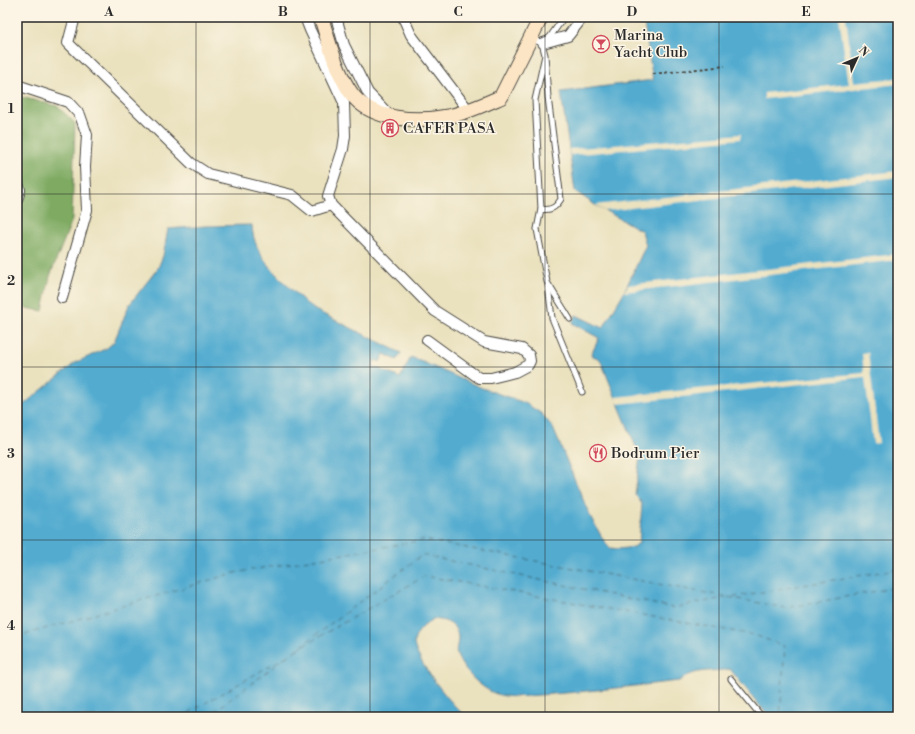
<svg xmlns="http://www.w3.org/2000/svg" width="915" height="734" font-family="'Libre Bodoni',serif">
	<style>
		.forest { fill: #7eaa62; stroke: #546a46 }
		.water { fill: #53acd0; stroke: #3f6c7e }
		.pier { fill: #eae1be }
		.lines { fill: none; stroke-linecap: round; stroke-linejoin: round }
		.ferry { stroke: #395865; stroke-width: 1; stroke-dasharray: 5 4; stroke-linecap: butt }
		.lane-casing { stroke: #484641; stroke-width: 7 }
		.street-casing { stroke: #484641; stroke-width: 12 }
		.secondary-casing { stroke: #484641; stroke-width: 16 }
		.path { stroke: #484641; stroke-width: 2; stroke-dasharray: 3 3; stroke-linecap: butt }
		.lane { stroke: #fff; stroke-width: 5 }
		.street { stroke: #fff; stroke-width: 10 }
		.secondary { stroke: #fce5c4; stroke-width: 14 }
		.grid { fill: none; stroke: #2b2b2b; stroke-width: 1; stroke-opacity: 0.55 }
		.labels { text-anchor: middle; dominant-baseline: central; stroke-width: 3; stroke-linejoin: round; paint-order: stroke }
		.poi-label { font-size: 15px; fill: #2b2b2b; stroke: #fcf5e5; text-anchor: start }
		.neatline { fill: none; stroke: #2b2b2b; stroke-width: 1.5 }
		.grid-label { font-size: 13px; text-anchor: middle; font-weight: bold; fill: #2b2b2b }
	</style>
	<rect width="100%" height="100%" fill="#fcf5e5"/>
	<filter id="ink" filterUnits="userSpaceOnUse"><feTurbulence type="fractalNoise" baseFrequency=".025" numOctaves="2"/><feDisplacementMap in="SourceGraphic" scale="8" xChannelSelector="R" yChannelSelector="G"/><feConvolveMatrix kernelMatrix="1 2 1 2 8 2 1 2 1" color-interpolation-filters="sRGB"/></filter>
	<filter id="wash" filterUnits="userSpaceOnUse"><feTurbulence type="fractalNoise" baseFrequency=".012" numOctaves="4" result="noise"/><feDisplacementMap in="SourceGraphic" scale="16" xChannelSelector="R" yChannelSelector="G"/><feGaussianBlur stdDeviation="0.9" result="paint"/><feColorMatrix in="noise" values="0 0 0 0 0 0 0 0 0 0 0 0 0 0 0 0 0 1.4 0 .05"/><feComposite in="paint" operator="in"/></filter>
	<g filter="url(#wash)">
		<rect width="100%" height="100%" fill="#eae1be"/>
		<path class="forest" d="M17,96L57,106L75,123L72,220L50,276L43,311L26,308L17,302Z"/>
		<path class="water" d="M643,17H898V717H769L730,669C708,673 699,667 679,681C633,686 586,692 539,695C525,696 508,699 494,693C480,687 461,669 457,654C455,650 458,644 458,639C458,624 446,620 433,619C425,625 416,631 414,642C413,657 454,709 467,717H17V410L75,363L107,348L114,342L129,305L158,268L163,256L168,229L206,226L252,225C253,259 285,282 307,304L315,310L401,353L397,360L384,354L380,362L375,360L373,366L400,378L411,357L482,388L525,403L542,414L553,428L590,516L604,541L610,548L619,549L634,547L639,543L642,504L635,494L640,457L600,359L591,355L599,338L572,323L576,315L603,328L624,292L646,245L642,231L595,205L575,191L561,92L653,80Z"/>
		<g class="pier">
			<path d="M839,17H846L854,82L898,78V84L764,99V93L849,84Z"/>
			<path d="M741,134L740,139L570,155L569,149Z"/>
			<path d="M898,171V177L605,211L595,205Z"/>
			<path d="M898,254V260L624,292L628,285Z"/>
			<path d="M868,352L879,443L873,444L865,377L618,404L615,397L864,373L862,353Z"/>
		</g>
		<g class="lines">
			<g class="ferry">
				<path d="M733,597L898,569"/>
				<path d="M17,637L234,573L424,540L786,608L898,587"/>
				<path d="M296,650L425,576L754,635L785,646L780,717"/>
				<path d="M181,717L287,656"/>
				<path d="M207,717L422,555L673,608L729,597"/>
			</g>
		</g>
	</g>
	<g filter="url(#ink)">
		<g class="lines">
			<g class="lane-casing">
				<g id="lane">
					<path d="M530,39L543,43L550,37L564,17"/>
					<path d="M542,43L545,55L548,97L561,199C556,207 551,211 541,209L535,100L545,55"/>
					<path d="M541,209L537,229L547,282L570,319"/>
					<path d="M548,285L552,318L582,392"/>
					<path d="M731,679L762,717"/>
				</g>
			</g>
			<g class="street-casing">
				<g id="street">
					<path d="M75,17L68,43L191,163L208,174L292,195L312,211L331,205"/>
					<path d="M305,17L310,30L344,103L345,136L343,149L328,196L331,205L435,311L484,342L522,349L529,355L530,361L528,365L515,372L491,378H479L427,340"/>
					<path d="M336,17L344,45L368,93L390,116"/>
					<path d="M403,17L411,35L469,111"/>
					<path d="M543,43L568,36L583,17"/>
					<path d="M17,85L68,102L80,115L87,135L85,167L87,210L62,298"/>
					<path d="M17,179L20,190L17,200"/>
				</g>
			</g>
			<g class="secondary-casing">
				<path id="secondary" d="M321,17C329,43 336,71 351,93C371,122 419,122 450,116C468,112 485,104 501,97L541,17"/>
			</g>
			<path class="path" d="M653,74L725,66"/>
			<use href="#lane" class="lane"/>
			<use href="#street" class="street"/>
			<use href="#secondary" class="secondary"/>
		</g>
	</g>
	<path class="grid" d="M196,17V717M370,17V717M545,17V717M719,17V717M17,194H898M17,367H898M17,540H898"/>
	<defs>
		<g id="bar-ring" transform="scale(0.9)"><circle r="9.5" fill="#fcf5e5" stroke="#d1495b" stroke-width="1.5"/><path d="M-6-5H6L.8 .8V4.5H3.5V6h-7V4.5H-.8V.8Z" fill="#d1495b"/></g>
		<g id="building-ring" transform="scale(0.9)"><circle r="9.5" fill="#fcf5e5" stroke="#d1495b" stroke-width="1.5"/><path d="M-4-6H4V6H1V3H-1V6H-4ZM-2.5-4.3h1.7v1.8h-1.7ZM.8-4.3h1.7v1.8H.8ZM-2.5-1h1.7V.8h-1.7ZM.8-1h1.7V.8H.8Z" fill="#d1495b"/></g>
		<g id="restaurant-ring" transform="scale(0.9)"><circle r="9.5" fill="#fcf5e5" stroke="#d1495b" stroke-width="1.5"/><path d="M-5-6h1v4h1v-4h1v4h1v-4h1v5L-1.5 .5V6h-2V.5L-5-1ZM5-6V6H3V1.5H1.5Q1.5-4 5-6Z" fill="#d1495b"/></g>
	</defs>
	<g fill-rule="evenodd">
		<use href="#bar-ring" x="601" y="44"/>
		<use href="#building-ring" x="390" y="128"/>
		<use href="#restaurant-ring" x="598" y="453"/>
	</g>
	<g class="labels">
		<g class="poi-label">
			<text x="614" y="35">Marina<tspan x="614" dy="17">Yacht Club</tspan></text>
			<text x="403" y="128">CAFER PASA</text>
			<text x="611" y="453">Bodrum Pier</text>
		</g>
	</g>
	<rect width="915" height="734" fill="none" stroke="#fcf5e5" stroke-width="44"/>
	<g transform="translate(857 58) rotate(46)" stroke="#fcf5e5" stroke-width="3" paint-order="stroke">
	<path d="M0-3L7 15L0 10L-7 15Z" fill="#2b2b2b"/>
	<text y="-6" font-size="11" font-weight="bold" text-anchor="middle" fill="#2b2b2b">N</text>
	</g>
	<rect x="22" y="22" width="871" height="690" class="neatline"/>
	<g class="grid-label">
		<text x="109" y="16">A</text>
		<text x="283" y="16">B</text>
		<text x="458" y="16">C</text>
		<text x="632" y="16">D</text>
		<text x="806" y="16">E</text>
		<text x="11" y="113">1</text>
		<text x="11" y="285">2</text>
		<text x="11" y="458">3</text>
		<text x="11" y="630">4</text>
	</g>
</svg>
